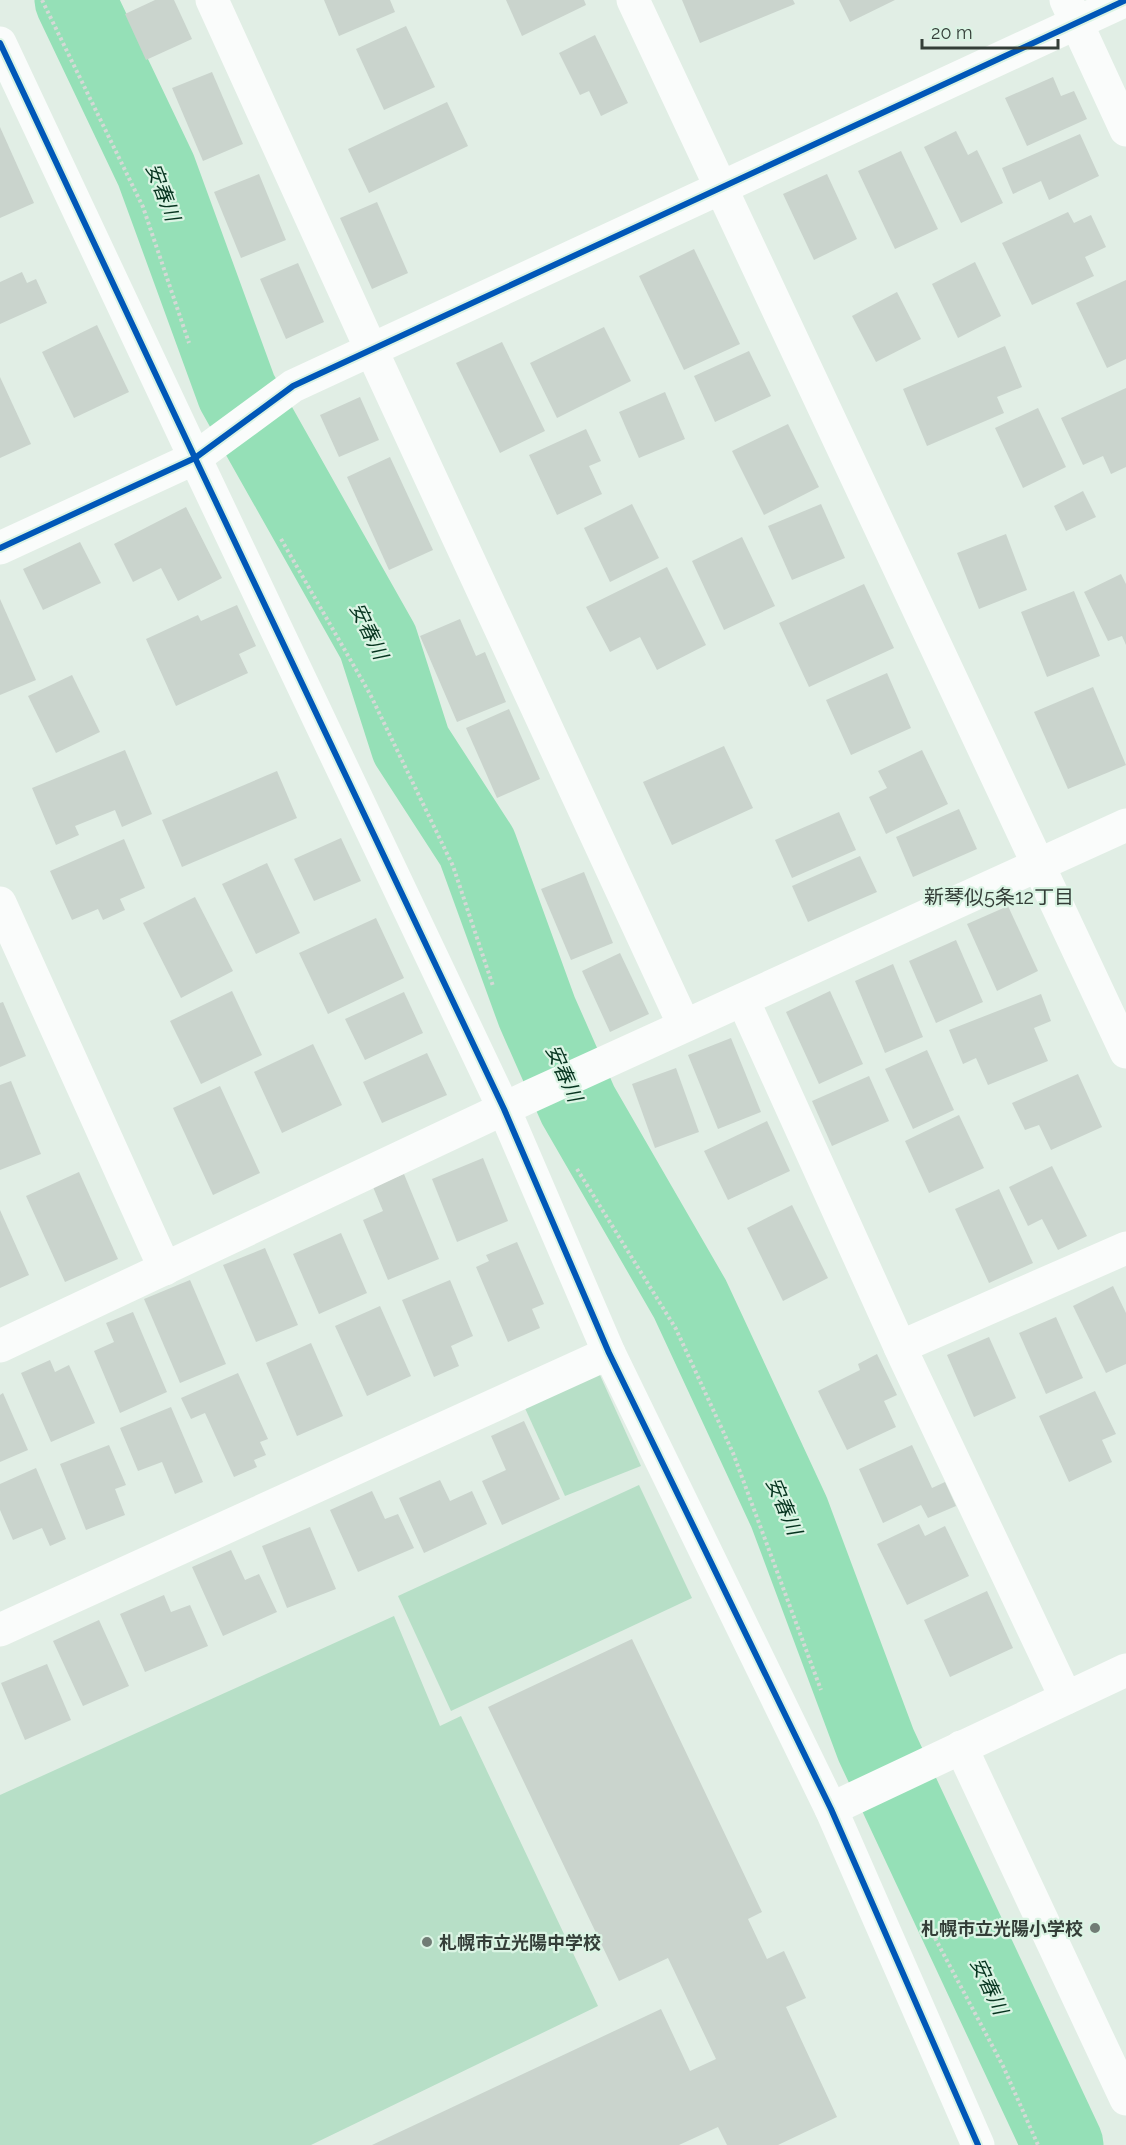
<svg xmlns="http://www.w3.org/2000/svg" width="1126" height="2145" font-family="Raleway,'Noto Sans JP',sans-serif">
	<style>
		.green { fill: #b7dfc7 }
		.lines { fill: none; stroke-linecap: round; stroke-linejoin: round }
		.river { stroke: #95e0b7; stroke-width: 81 }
		.building { fill: #cad4cd }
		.path { stroke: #d4d9d6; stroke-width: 4; stroke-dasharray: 3 3; stroke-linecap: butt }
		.minor { stroke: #fafcfb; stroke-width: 33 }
		.cycleway-casing { stroke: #dbf4e4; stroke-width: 10 }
		.cycleway { stroke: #0057b8; stroke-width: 6 }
		.poi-dot { fill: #717c75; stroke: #dbf4e4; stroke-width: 2 }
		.labels { text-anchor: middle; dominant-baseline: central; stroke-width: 4.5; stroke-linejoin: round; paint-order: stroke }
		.poi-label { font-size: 18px; font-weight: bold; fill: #343e38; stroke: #dbf4e4; text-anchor: end }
		.water-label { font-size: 20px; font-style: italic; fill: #06341f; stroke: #dbf4e4 }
		.neighbourhood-label { font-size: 20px; fill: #343e38; stroke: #dbf4e4 }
	</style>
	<rect width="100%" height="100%" fill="#e1eee5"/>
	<g class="green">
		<path d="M599,1373L641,1466L565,1496L524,1406Z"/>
		<path d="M639,1485L692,1598L451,1711L398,1596Z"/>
		<path d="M394,1616L440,1726L461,1716L598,2006L311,2145H0V1795Z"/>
	</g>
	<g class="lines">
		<path class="river" d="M75,0L156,170L237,392L378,642L411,745L477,847L537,1012L578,1105L690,1299L789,1512L876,1745L1063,2145"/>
	</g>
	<g class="building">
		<path d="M155,0H174L192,39L146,60L125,14Z"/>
		<path d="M324,0H390L395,12L339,36Z"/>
		<path d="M506,0H584L586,5L522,36Z"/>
		<path d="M682,0H793L795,4L700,43Z"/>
		<path d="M839,0H895L850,22Z"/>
		<path d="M406,26L435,87L384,110L356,49Z"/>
		<path d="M595,35L628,103L601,116L589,91L580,95L559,53Z"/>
		<path d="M212,72L243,144L203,161L172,88Z"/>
		<path d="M1053,77L1061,96L1074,91L1087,119L1027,146L1005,98Z"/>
		<path d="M447,102L468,146L369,193L348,149Z"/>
		<path d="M0,127L34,203L0,218Z"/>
		<path d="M956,131L968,155L977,150L1003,203L961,223L924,147Z"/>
		<path d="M1080,134L1099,176L1049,200L1041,181L1013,194L1002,168Z"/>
		<path d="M901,151L938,229L895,249L858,171Z"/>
		<path d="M259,174L286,240L241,258L214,192Z"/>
		<path d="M827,174L857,239L814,260L783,194Z"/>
		<path d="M377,202L408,273L372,289L340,218Z"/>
		<path d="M1068,212L1074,223L1091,215L1106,247L1085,257L1094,276L1032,305L1002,243Z"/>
		<path d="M694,249L740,344L684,370L639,276Z"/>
		<path d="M975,262L1001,316L958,338L932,284Z"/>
		<path d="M298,263L324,322L286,339L260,279Z"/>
		<path d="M22,272L27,283L36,279L47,303L0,324V282Z"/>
		<path d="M1126,280V359L1107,368L1076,303Z"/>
		<path d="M897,292L921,339L876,362L852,316Z"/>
		<path d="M97,325L129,392L74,418L42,352Z"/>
		<path d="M604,327L631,381L557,418L530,363Z"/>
		<path d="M502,342L545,431L500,453L456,363Z"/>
		<path d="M1005,346L1022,387L997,397L1004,413L927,446L903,389Z"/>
		<path d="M749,351L771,396L715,422L694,376Z"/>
		<path d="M0,377L31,444L0,458Z"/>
		<path d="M1126,388V467L1111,474L1103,456L1083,465L1061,418Z"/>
		<path d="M665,392L685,439L639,458L619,412Z"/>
		<path d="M360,397L379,440L339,457L320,415Z"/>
		<path d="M1038,408L1066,467L1023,488L995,428Z"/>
		<path d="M788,424L819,487L764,515L732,451Z"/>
		<path d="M586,429L601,461L589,466L602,494L557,515L529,455Z"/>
		<path d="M390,457L433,550L389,570L347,477Z"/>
		<path d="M1083,491L1096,517L1066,531L1054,506Z"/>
		<path d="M632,504L659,558L610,582L584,528Z"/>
		<path d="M821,504L845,558L792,580L768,526Z"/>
		<path d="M186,507L222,578L178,601L161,568L133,582L114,544Z"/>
		<path d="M1006,534L1027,590L979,609L957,553Z"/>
		<path d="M742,537L775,606L724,630L692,561Z"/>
		<path d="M80,542L101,583L43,610L23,569Z"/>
		<path d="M667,567L706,645L657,670L640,637L610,652L586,607Z"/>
		<path d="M1121,574L1126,584V645L1122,636L1108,641L1084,592Z"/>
		<path d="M864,584L894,648L809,687L779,623Z"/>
		<path d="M1074,591L1100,656L1047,677L1021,612Z"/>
		<path d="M0,599L36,680L0,695Z"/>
		<path d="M237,605L256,646L239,654L248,673L176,706L146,639L198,615L201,621Z"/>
		<path d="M460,619L476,656L485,652L506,702L457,722L420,636Z"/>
		<path d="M887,673L911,728L851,755L826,700Z"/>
		<path d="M72,675L100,732L56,753L28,696Z"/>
		<path d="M1093,687L1126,765L1068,789L1034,712Z"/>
		<path d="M509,709L540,779L497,798L466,728Z"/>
		<path d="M724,746L753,808L672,845L643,782Z"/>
		<path d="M125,750L152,814L122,827L115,810L75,826L79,835L56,845L32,788Z"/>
		<path d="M922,750L948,804L886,834L869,797L887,788L878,771Z"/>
		<path d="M277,771L297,818L182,867L162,820Z"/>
		<path d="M959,809L977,849L913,877L896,837Z"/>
		<path d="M839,812L856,850L792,878L775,840Z"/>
		<path d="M341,838L361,881L314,901L294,859Z"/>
		<path d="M124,839L145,888L120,899L125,910L103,920L98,909L72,920L50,871Z"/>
		<path d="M860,856L877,892L808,922L792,886Z"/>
		<path d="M267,863L300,933L256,954L222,884Z"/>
		<path d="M584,872L613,943L571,960L541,889Z"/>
		<path d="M195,897L233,971L181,998L143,923Z"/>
		<path d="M1008,906L1038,971L997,991L967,924Z"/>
		<path d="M376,918L404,978L328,1014L299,953Z"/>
		<path d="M956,940L983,1002L936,1023L909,961Z"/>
		<path d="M620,953L649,1014L610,1032L582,971Z"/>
		<path d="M893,964L923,1037L885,1053L855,981Z"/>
		<path d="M232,991L262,1055L201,1084L170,1021Z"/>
		<path d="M830,991L863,1064L819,1084L786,1012Z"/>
		<path d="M404,992L423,1033L365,1060L345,1019Z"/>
		<path d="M1041,994L1051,1021L1034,1028L1048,1061L988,1085L976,1058L963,1064L949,1030Z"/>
		<path d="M3,1002L26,1056L0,1067V1003Z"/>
		<path d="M731,1038L761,1112L718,1129L688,1055Z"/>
		<path d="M313,1044L342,1105L282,1133L254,1072Z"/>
		<path d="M927,1050L954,1110L913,1129L885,1069Z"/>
		<path d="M427,1053L447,1095L382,1123L363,1082Z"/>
		<path d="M676,1068L699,1132L655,1148L632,1084Z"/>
		<path d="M1078,1074L1102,1127L1051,1150L1039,1125L1025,1130L1012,1103Z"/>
		<path d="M869,1076L889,1121L832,1146L812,1101Z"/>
		<path d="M11,1081L41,1154L0,1170V1085Z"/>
		<path d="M220,1086L260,1173L213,1195L173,1108Z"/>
		<path d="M959,1115L984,1168L929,1193L905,1141Z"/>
		<path d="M767,1121L790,1171L728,1200L704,1151Z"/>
		<path d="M483,1158L508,1221L457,1242L432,1179Z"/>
		<path d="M1052,1166L1087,1236L1058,1250L1042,1219L1028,1226L1009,1187Z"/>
		<path d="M79,1172L118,1259L65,1282L26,1196Z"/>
		<path d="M404,1174L439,1259L388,1280L363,1220L383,1211L373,1187Z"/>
		<path d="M999,1189L1033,1263L989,1283L955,1209Z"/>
		<path d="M792,1205L828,1278L783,1301L747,1228Z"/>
		<path d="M0,1210L29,1275L0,1288Z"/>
		<path d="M341,1233L367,1293L319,1314L293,1254Z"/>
		<path d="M517,1242L544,1304L532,1309L540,1328L508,1342L476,1267L489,1261L486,1255Z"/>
		<path d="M265,1248L298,1325L256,1342L223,1265Z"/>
		<path d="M190,1280L226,1364L180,1383L144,1299Z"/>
		<path d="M450,1280L473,1336L451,1346L459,1366L434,1377L402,1300Z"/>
		<path d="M1113,1286L1126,1313V1364L1106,1373L1073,1306Z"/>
		<path d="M380,1306L411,1376L367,1396L335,1326Z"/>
		<path d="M133,1312L167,1392L120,1413L94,1351L114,1342L106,1323Z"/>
		<path d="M1056,1317L1083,1378L1046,1394L1019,1333Z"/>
		<path d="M989,1337L1016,1398L974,1417L947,1355Z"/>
		<path d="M311,1343L343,1416L297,1436L266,1363Z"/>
		<path d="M877,1354L897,1395L884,1401L896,1427L847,1450L818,1391L860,1370L858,1364Z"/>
		<path d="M50,1360L55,1372L69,1365L95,1423L51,1442L21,1373Z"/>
		<path d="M238,1373L268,1439L260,1442L266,1455L254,1460L257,1467L234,1477L205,1413L191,1419L181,1398Z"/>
		<path d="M1095,1391L1116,1434L1102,1440L1112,1462L1069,1482L1039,1416Z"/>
		<path d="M3,1393L28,1450L0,1462V1395Z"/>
		<path d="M171,1407L203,1482L175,1494L162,1462L138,1471L120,1428Z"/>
		<path d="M524,1421L560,1499L502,1525L482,1481L506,1470L491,1436Z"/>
		<path d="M109,1445L126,1485L115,1489L125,1515L86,1530L60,1464Z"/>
		<path d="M912,1445L932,1488L945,1482L956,1506L928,1518L921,1505L883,1523L859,1469Z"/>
		<path d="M36,1468L66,1539L50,1546L42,1528L13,1540L0,1510V1484Z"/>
		<path d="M440,1480L450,1501L472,1491L487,1524L424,1553L399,1498Z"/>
		<path d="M372,1491L385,1519L398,1514L414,1548L358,1572L330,1510Z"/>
		<path d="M919,1524L925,1536L945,1526L969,1576L907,1605L877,1544Z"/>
		<path d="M310,1527L336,1589L287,1608L262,1546Z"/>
		<path d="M231,1550L245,1580L259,1574L277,1612L223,1636L192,1567Z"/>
		<path d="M987,1591L1013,1648L950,1677L924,1620Z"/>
		<path d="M164,1595L171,1612L190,1605L208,1646L145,1672L120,1614Z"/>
		<path d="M99,1620L129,1686L83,1706L53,1641Z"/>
		<path d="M632,1639L762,1912L748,1919L767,1959L784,1951L806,1998L786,2007L837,2117L778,2145H727L718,2127L679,2145H372L661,2009L690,2071L716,2059L668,1958L619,1981L488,1707Z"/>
		<path d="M47,1664L71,1720L25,1740L1,1683Z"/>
	</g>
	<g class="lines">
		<g class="path">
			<path d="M42,0L143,207L189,343"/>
			<path d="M281,539L370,694L453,866L493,986"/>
			<path d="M577,1169L676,1329L733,1453L821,1690"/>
			<path d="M935,1938L1003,2066L1038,2145"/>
		</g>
		<g class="minor">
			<path d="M212,0L371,349L684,1025"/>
			<path d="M633,0L1126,1052"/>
			<path d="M1066,0L1126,130"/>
			<path d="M0,43L195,458L504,1109L609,1353L831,1809L978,2145"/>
			<path d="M0,548L195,458L293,386L1126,0"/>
			<path d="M0,903L165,1269"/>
			<path d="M743,1000L905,1358L1066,1698"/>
			<path d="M0,1346L533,1095L1126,825"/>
			<path d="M900,1347L1126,1248"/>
			<path d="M0,1630L609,1353"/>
			<path d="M961,1747L1126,2099"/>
			<path d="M831,1809L1126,1670"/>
		</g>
		<g class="cycleway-casing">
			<g id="cycleway">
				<path d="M0,43L195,458L504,1109L609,1353L831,1809L978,2145"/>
				<path d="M0,548L195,458L293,386L1126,0"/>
			</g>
		</g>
		<use href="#cycleway" class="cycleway"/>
	</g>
	<g class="poi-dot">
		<circle cx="1095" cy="1928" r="6"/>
		<circle cx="427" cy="1942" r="6"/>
	</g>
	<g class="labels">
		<g class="poi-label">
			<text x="1083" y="1928">札幌市立光陽小学校</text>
			<text x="439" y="1942" text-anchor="start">札幌市立光陽中学校</text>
		</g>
		<g class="water-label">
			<text transform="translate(163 192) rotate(69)">安春川</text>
			<text transform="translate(369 631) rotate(64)">安春川</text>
			<text transform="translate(564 1073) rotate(66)">安春川</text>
			<text transform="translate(784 1506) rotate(67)">安春川</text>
			<text transform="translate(989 1986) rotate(65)">安春川</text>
		</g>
		<g class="neighbourhood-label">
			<text x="999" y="897">新琴似5条12丁目</text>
		</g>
	</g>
	<path d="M922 39v9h136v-9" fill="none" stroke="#343e38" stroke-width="3"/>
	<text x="931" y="39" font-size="18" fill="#343e38" stroke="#dbf4e4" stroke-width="4.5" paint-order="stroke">20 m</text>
</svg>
